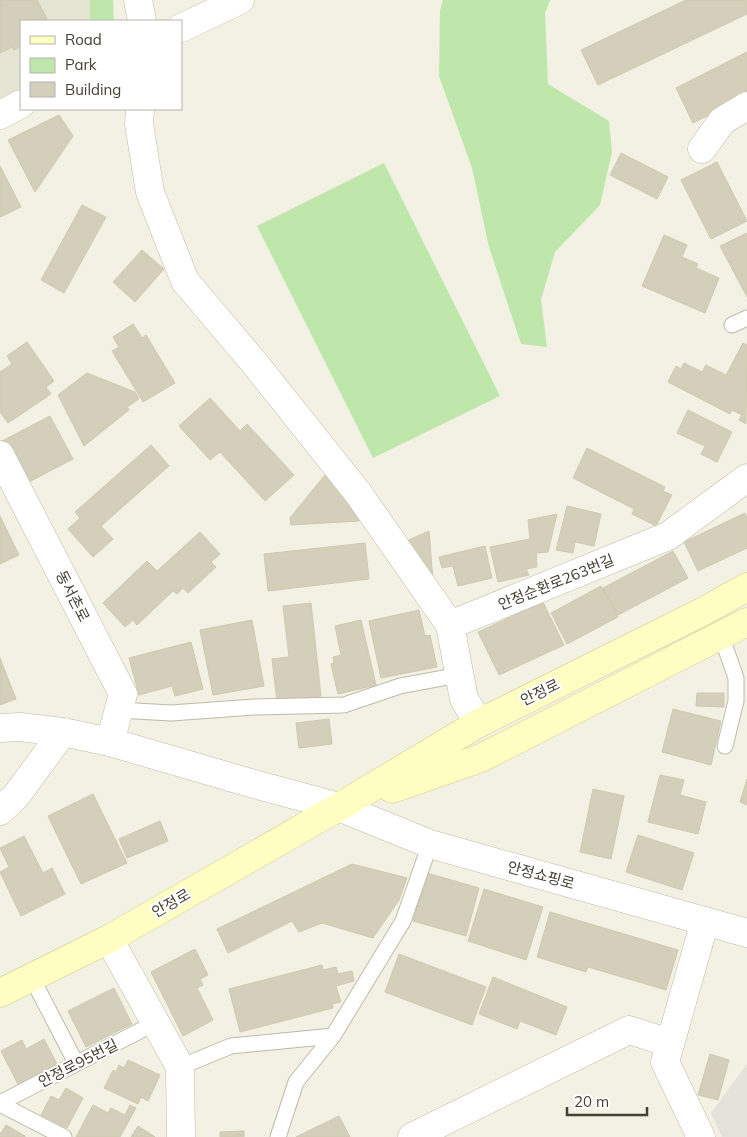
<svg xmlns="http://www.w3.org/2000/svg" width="747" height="1137" font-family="Mulish,'Noto Sans KR',sans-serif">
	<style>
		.residential { fill: #e6e4d2 }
		.industrial { fill: #e4e2d9 }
		.green { fill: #bfe7ac }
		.building { fill: #d4cfba; stroke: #cec9ad }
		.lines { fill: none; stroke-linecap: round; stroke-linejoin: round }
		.service-casing { stroke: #bdbba7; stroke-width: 17 }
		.minor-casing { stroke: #bdbba7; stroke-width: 29 }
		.tertiary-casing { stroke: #bdbba7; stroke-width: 29 }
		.secondary-casing { stroke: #d0cd92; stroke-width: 29 }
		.service { stroke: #fff; stroke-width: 15 }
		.minor { stroke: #fff; stroke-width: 28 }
		.tertiary { stroke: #fff; stroke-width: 28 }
		.secondary { stroke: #fefec2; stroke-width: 28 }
		.labels { text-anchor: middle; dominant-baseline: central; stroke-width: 4; stroke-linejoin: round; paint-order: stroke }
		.street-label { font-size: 15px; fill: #444234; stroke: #fff }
	</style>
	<rect width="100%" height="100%" fill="#f2f1e4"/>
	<path class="residential" d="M0,0H90V21H21V90L0,100Z"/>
	<path class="industrial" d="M747,1064V1137H722L711,1113Z"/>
	<g class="green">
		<path d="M90,0H113L114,21H90Z"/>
		<path d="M443,0H550L545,13L548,84L609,121L612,152L600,205L555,252L541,300L547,347L521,344L489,247L472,168L439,76L440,10Z"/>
		<path d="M384,163L500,396L373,458L257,226Z"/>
	</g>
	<g class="building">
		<path d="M0,0H37L47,19L41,21H21V46L14,50L13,47L0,53Z"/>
		<path d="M686,0H747V14L598,85L581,50Z"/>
		<path d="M747,52V96L693,123L676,88Z"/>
		<path d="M59,115L73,136L35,192L8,140Z"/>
		<path d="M621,153L668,177L657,199L610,175Z"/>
		<path d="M717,162L747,221L711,239L681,180Z"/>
		<path d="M0,166L21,207L0,217Z"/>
		<path d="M82,205L106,217L64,293L41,280Z"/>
		<path d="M747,233V297L720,246Z"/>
		<path d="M664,235L687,245L682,257L698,264L696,268L719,278L705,313L642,286Z"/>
		<path d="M142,250L164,269L135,302L113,282Z"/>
		<path d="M133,324L142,338L146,335L175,383L143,402L112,351L119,347L113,337Z"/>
		<path d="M27,342L54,381L46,387L51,394L8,423L0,412V372L12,364L7,356Z"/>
		<path d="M743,343L747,345L746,424L739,420L742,415L732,410L730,414L668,382L676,366L681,369L684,363L702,372L706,365L726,375Z"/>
		<path d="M87,373L135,392L139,399L127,407L129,410L84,446L58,395Z"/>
		<path d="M210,398L240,431L247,424L294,475L265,501L220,452L210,460L179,426Z"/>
		<path d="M688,410L732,432L717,462L701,454L705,446L677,433Z"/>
		<path d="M50,416L73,459L25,484L2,441Z"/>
		<path d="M151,445L169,466L101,526L113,539L93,557L68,529L80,518L75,512Z"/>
		<path d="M587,448L665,487L663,491L672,495L656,526L632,514L634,509L573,478Z"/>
		<path d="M325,475L332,477L362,517L359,521L291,525L290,518Z"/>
		<path d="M567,506L601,514L594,546L575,542L573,553L556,550Z"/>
		<path d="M745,513L747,518V548L698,571L684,542Z"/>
		<path d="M557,514L548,552L536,553L537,567L526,569L529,575L498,582L490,547L530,539L528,520Z"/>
		<path d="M0,516L19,555L0,564Z"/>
		<path d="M429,531L433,581L402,543Z"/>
		<path d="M200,532L220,554L211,562L216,567L188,593L183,588L177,594L173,591L137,625L133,620L125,627L103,603L147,561L157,571Z"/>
		<path d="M365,543L369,579L268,591L264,554Z"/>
		<path d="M485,546L492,578L458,586L453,566L442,568L439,557Z"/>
		<path d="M673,551L688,578L618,615L603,588Z"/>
		<path d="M601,586L618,617L567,644L551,613Z"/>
		<path d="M543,602L564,645L499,675L478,632Z"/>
		<path d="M311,603L321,696L277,701L272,659L289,657L283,606Z"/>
		<path d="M419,610L425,636L430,635L437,667L381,678L369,621Z"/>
		<path d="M252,620L264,686L213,695L200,630Z"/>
		<path d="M361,620L376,685L338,694L331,664L334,663L333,657L341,655L335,626Z"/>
		<path d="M191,642L203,689L175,696L172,686L139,695L129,658Z"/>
		<path d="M0,658L16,699L0,705Z"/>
		<path d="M697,693H724V707L696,706Z"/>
		<path d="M673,709L721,721L711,765L662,752Z"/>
		<path d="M329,719L332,744L299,748L296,723Z"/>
		<path d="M660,775L684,780L680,795L706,802L698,834L648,822Z"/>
		<path d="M747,779V805L740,802Z"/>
		<path d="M593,789L624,796L611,859L580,852Z"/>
		<path d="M93,794L127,863L81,884L48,816Z"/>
		<path d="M160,821L168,841L127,858L119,839Z"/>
		<path d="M638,835L694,853L682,890L626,872Z"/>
		<path d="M24,836L43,873L52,868L65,894L21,916L0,872L9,867L0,848Z"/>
		<path d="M352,864L407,878L399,900L373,938L322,923L299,932L292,921L228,953L217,929Z"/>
		<path d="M427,873L479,888L466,936L413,921Z"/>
		<path d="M484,889L543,907L526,960L468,941Z"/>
		<path d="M550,912L678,950L666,990L588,967L586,972L537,957Z"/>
		<path d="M195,949L208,975L200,979L203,985L197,988L213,1020L183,1036L151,972Z"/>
		<path d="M399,954L486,987L472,1025L385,992Z"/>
		<path d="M322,965L323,970L336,967L338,974L352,971L354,981L336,986L341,1002L332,1004L333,1008L240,1032L229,989Z"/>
		<path d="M493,977L567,1007L556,1035L520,1021L517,1029L479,1014Z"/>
		<path d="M114,988L132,1024L86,1047L68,1011Z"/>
		<path d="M44,1039L58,1066L19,1086L1,1051L22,1040L26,1049Z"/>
		<path d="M710,1054L729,1060L718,1100L698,1095Z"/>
		<path d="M128,1060L160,1075L148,1101L141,1097L138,1104L104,1088L113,1070L116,1072L119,1065L124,1068Z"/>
		<path d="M66,1088L83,1098L67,1128L41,1115L51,1096L59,1100Z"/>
		<path d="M93,1105L108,1113L111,1108L125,1115L130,1105L136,1108L120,1137H76Z"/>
		<path d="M339,1116L350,1137H296Z"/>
		<path d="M6,1125L25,1136V1137H0V1133H1Z"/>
		<path d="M138,1126L155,1137H131Z"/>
		<path d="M244,1131V1137H220V1132Z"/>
	</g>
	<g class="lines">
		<g class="service-casing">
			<g id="service">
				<path d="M732,325L747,318"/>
				<path d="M721,635L736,678V701L725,746"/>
				<path d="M119,710L171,713L254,707L344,705L400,686L459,675"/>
				<path d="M32,978L76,1063"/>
				<path d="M180,1067L231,1046L333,1036L403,921L430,844"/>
				<path d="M0,1103L155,1023"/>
				<path d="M0,1104L64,1137"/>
				<path d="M278,1137L296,1082L333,1036"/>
			</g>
		</g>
		<g class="minor-casing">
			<g id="minor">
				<path d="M138,0L142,21"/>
				<path d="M140,109L139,124L150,192L185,281L256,365L358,493L450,625"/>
				<path d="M702,149L722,121L747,106"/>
				<path d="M479,723L464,699L450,625L668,536L747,478"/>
				<path d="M0,811L16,796L63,732"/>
				<path d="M109,939L180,1067L181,1137"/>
				<path d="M412,1137L629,1030L670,1043"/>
				<path d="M701,1137L665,1062L705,921"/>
			</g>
		</g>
		<g class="tertiary-casing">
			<g id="tertiary">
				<path d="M181,28L240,0"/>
				<path d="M0,115L21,104"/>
				<path d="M0,455L123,694L110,742"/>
				<path d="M0,728L20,727L63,732L110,742L247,782L339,807L430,844L747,933"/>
			</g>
		</g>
		<g class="secondary-casing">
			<g id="secondary">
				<path d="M392,789L481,758L747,622"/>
				<path d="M0,993L109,939L339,807L479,723L704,611L747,587"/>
			</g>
		</g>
		<use href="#service" class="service"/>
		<use href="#minor" class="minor"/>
		<use href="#tertiary" class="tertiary"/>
		<use href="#secondary" class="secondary"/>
	</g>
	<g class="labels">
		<g class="street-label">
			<text transform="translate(556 582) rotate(-22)">안정순환로263번길</text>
			<text transform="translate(73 596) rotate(63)">동서촌로</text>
			<text transform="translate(540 692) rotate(-26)">안정로</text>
			<text transform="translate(541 875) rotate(15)">안정쇼핑로</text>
			<text transform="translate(171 903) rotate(-30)">안정로</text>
			<text transform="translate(78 1063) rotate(-27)">안정로95번길</text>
		</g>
	</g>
	<rect x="20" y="20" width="162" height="90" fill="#ffffff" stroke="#b4b3ae"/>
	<rect x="30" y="36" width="25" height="8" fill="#fefec2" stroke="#b4b3ae"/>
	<text x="65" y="45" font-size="15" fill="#444234">Road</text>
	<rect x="30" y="58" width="25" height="15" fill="#bfe7ac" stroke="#b4b3ae"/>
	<text x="65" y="70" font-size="15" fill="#444234">Park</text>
	<rect x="30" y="82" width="25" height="15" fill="#d4cfba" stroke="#b4b3ae"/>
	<text x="65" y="95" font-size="15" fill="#444234">Building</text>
	<path d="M567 1107v8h80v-8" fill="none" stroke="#444234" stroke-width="2.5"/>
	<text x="574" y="1107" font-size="15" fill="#444234" stroke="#ffffff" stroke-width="4" paint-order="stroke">20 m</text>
</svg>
